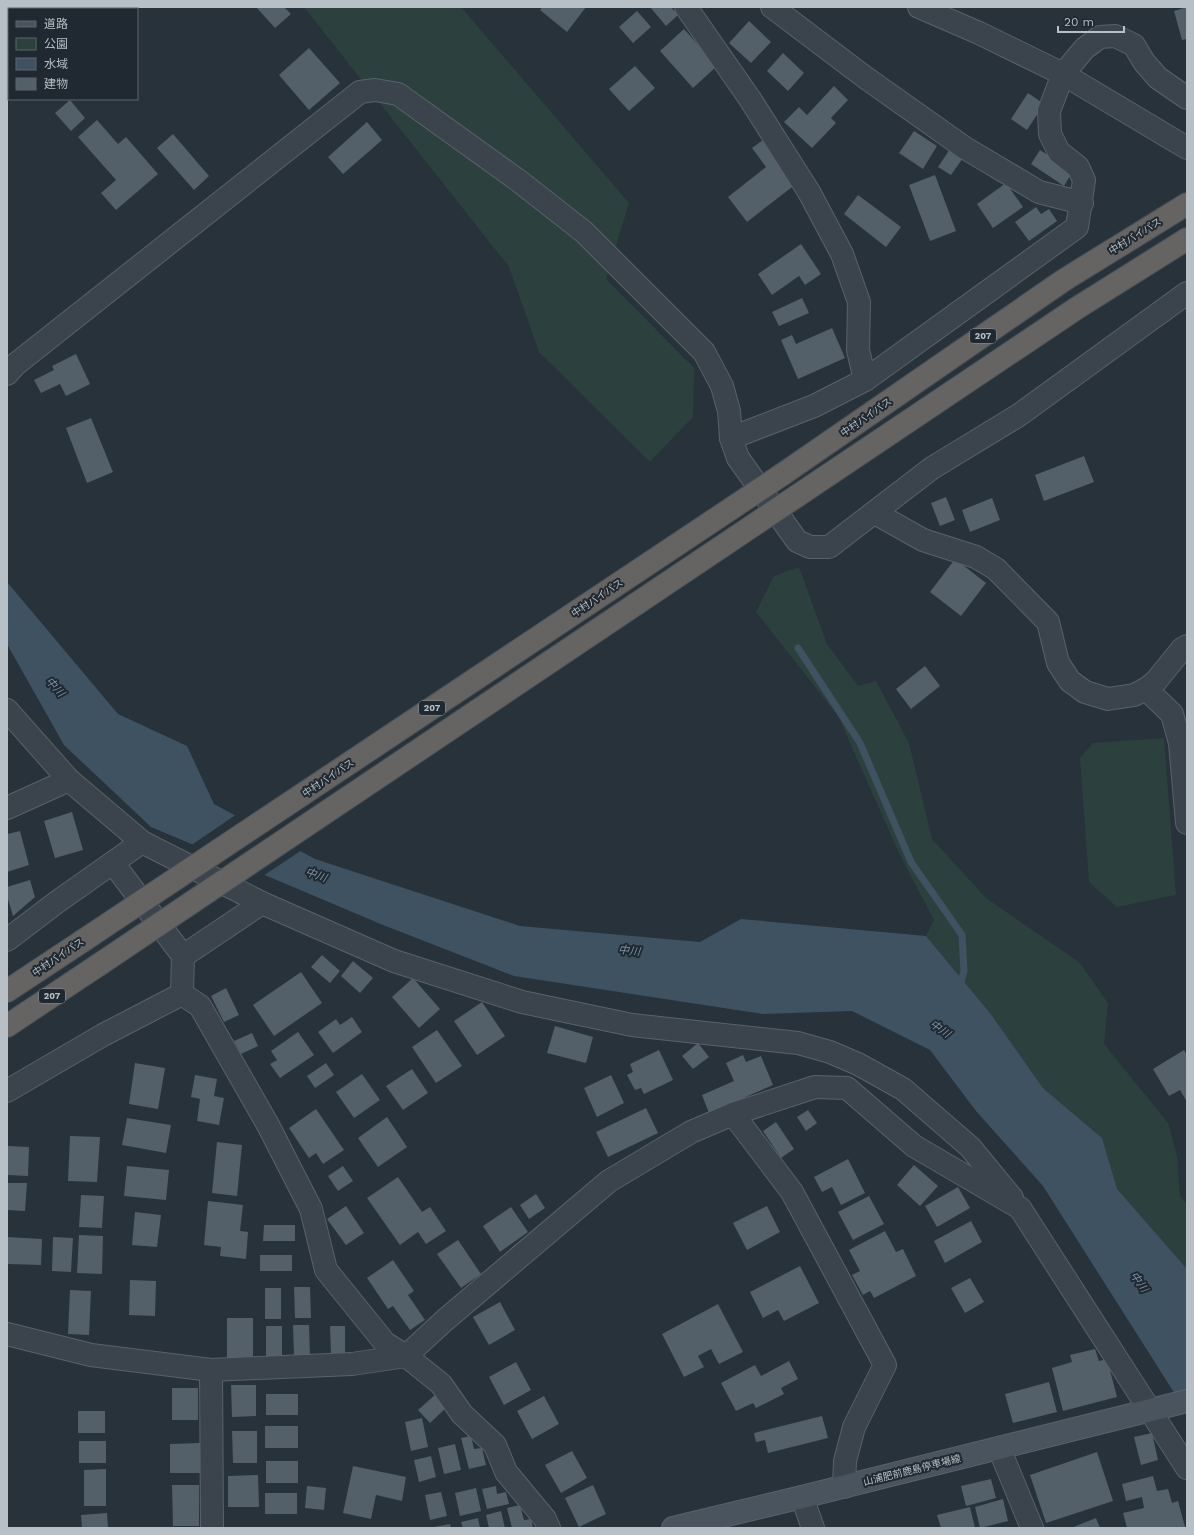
<svg xmlns="http://www.w3.org/2000/svg" width="1194" height="1535" font-family="'Work Sans','Noto Sans JP',sans-serif">
	<style>
		.green { fill: #2c403e }
		.water { fill: #3f5262 }
		.pier { fill: #27323b }
		.lines { fill: none; stroke-linecap: round; stroke-linejoin: round }
		.stream { stroke: #3f5262; stroke-width: 7 }
		.building { fill: #535f69 }
		.minor-casing { stroke: #59626a; stroke-width: 24 }
		.tertiary-casing { stroke: #59626a; stroke-width: 24 }
		.secondary-casing { stroke: #59626a; stroke-width: 24 }
		.trunk-casing { stroke: #464f57; stroke-width: 24 }
		.minor { stroke: #3b444c; stroke-width: 22 }
		.tertiary { stroke: #3b444c; stroke-width: 22 }
		.secondary { stroke: #49545e; stroke-width: 22 }
		.trunk { stroke: #656462; stroke-width: 22 }
		.trunk-bridge-casing { stroke: #464f57; stroke-width: 24; stroke-linecap: butt }
		.trunk-bridge { stroke: #656462; stroke-width: 22 }
		.labels { text-anchor: middle; dominant-baseline: central; stroke-width: 4; stroke-linejoin: round; paint-order: stroke }
		.shield { fill: #202931; stroke: #8a929a; stroke-width: 1 }
		.shield-label { font-size: 9px; font-weight: bold; fill: #b7bfc7 }
		.street-label { font-size: 10px; fill: #b7bfc7; stroke: #202931 }
		.water-label { font-size: 11px; font-style: italic; fill: #7b93a6; stroke: #202931 }
	</style>
	<rect width="100%" height="100%" fill="#27323b"/>
	<g class="green">
		<path d="M304,7H461L629,203L606,279L694,368L693,417L650,462L539,352L509,267Z"/>
		<path d="M799,567L827,644L858,686L876,681L909,743L932,839L986,898L1079,962L1108,1003L1104,1044L1168,1123L1177,1156L1180,1197L1187,1204V1269L1116,1189L1102,1138L1043,1088L990,1013L926,936L934,920L899,853L838,716L756,612L774,576Z"/>
		<path d="M1164,738L1176,895L1117,907L1089,882L1080,758L1093,743Z"/>
	</g>
	<path class="water" d="M7,582L118,714L187,746L214,804L315,859L520,926L700,942L741,919L926,936L990,1013L1043,1088L1102,1138L1117,1189L1187,1269V1413L1043,1186L976,1111L930,1050L852,1011L763,1014L514,976L383,925L151,827L64,745L7,644Z"/>
	<path class="pier" d="M237,814L302,850L263,876L190,846Z"/>
	<g class="lines">
		<path class="stream" d="M798,648L860,743L911,862L962,935L964,971L960,986"/>
	</g>
	<g class="building">
		<path d="M15,7H63L65,9H16Z"/>
		<path d="M256,7H284L291,14L275,28Z"/>
		<path d="M542,7H586L567,32L540,10Z"/>
		<path d="M650,7H671L678,15L666,26Z"/>
		<path d="M1187,7V39L1182,40L1174,11Z"/>
		<path d="M637,11L651,27L633,43L619,27Z"/>
		<path d="M749,21L771,42L751,63L729,43Z"/>
		<path d="M684,29L717,66L693,88L660,51Z"/>
		<path d="M309,48L340,83L309,110L279,75Z"/>
		<path d="M783,53L804,73L788,91L767,71Z"/>
		<path d="M635,66L655,88L629,111L609,89Z"/>
		<path d="M834,86L848,100L831,118L836,123L812,148L784,122L799,107L807,115Z"/>
		<path d="M1028,93L1044,104L1027,130L1011,119Z"/>
		<path d="M70,100L85,118L71,131L55,113Z"/>
		<path d="M97,120L118,144L126,137L158,174L116,210L101,193L116,180L78,137Z"/>
		<path d="M367,122L382,140L343,174L328,157Z"/>
		<path d="M914,131L937,146L923,169L899,153Z"/>
		<path d="M173,134L209,176L194,190L157,148Z"/>
		<path d="M763,140L796,184L747,222L728,197L766,167L752,148Z"/>
		<path d="M950,149L963,158L951,175L938,167Z"/>
		<path d="M1040,150L1073,171L1064,186L1031,164Z"/>
		<path d="M935,175L956,231L930,241L909,185Z"/>
		<path d="M1006,183L1023,207L993,228L977,204Z"/>
		<path d="M858,195L901,227L886,247L844,214Z"/>
		<path d="M1036,207L1041,214L1049,209L1057,221L1029,241L1015,222Z"/>
		<path d="M801,244L821,274L805,285L799,276L772,295L758,274Z"/>
		<path d="M802,298L809,313L779,326L772,312Z"/>
		<path d="M832,328L845,358L798,379L781,340L792,335L796,344Z"/>
		<path d="M76,354L90,384L66,396L60,384L41,393L34,380L54,370L52,366Z"/>
		<path d="M91,418L113,472L87,483L66,428Z"/>
		<path d="M1084,456L1094,482L1044,501L1035,475Z"/>
		<path d="M946,497L955,520L940,526L931,503Z"/>
		<path d="M992,498L1000,520L970,532L962,510Z"/>
		<path d="M955,559L986,583L961,616L930,592Z"/>
		<path d="M925,666L940,686L911,709L896,689Z"/>
		<path d="M72,812L83,850L55,858L44,821Z"/>
		<path d="M20,831L29,865L7,872V834Z"/>
		<path d="M30,880L35,897L13,916L7,896V887Z"/>
		<path d="M322,955L340,971L330,983L311,967Z"/>
		<path d="M353,961L373,978L360,993L341,976Z"/>
		<path d="M301,972L322,1003L274,1036L253,1005Z"/>
		<path d="M413,978L440,1009L419,1028L392,997Z"/>
		<path d="M226,988L239,1015L224,1022L211,996Z"/>
		<path d="M482,1002L505,1036L477,1055L454,1021Z"/>
		<path d="M352,1017L362,1032L333,1053L318,1032L336,1019L340,1025Z"/>
		<path d="M555,1026L593,1037L586,1063L547,1053Z"/>
		<path d="M437,1030L462,1066L436,1083L412,1047Z"/>
		<path d="M298,1032L314,1055L280,1078L270,1064L277,1060L271,1051Z"/>
		<path d="M252,1033L258,1046L241,1054L234,1041Z"/>
		<path d="M698,1043L709,1057L693,1069L682,1056Z"/>
		<path d="M659,1050L673,1080L644,1094L641,1088L635,1090L627,1075L633,1072L630,1064Z"/>
		<path d="M1184,1050L1187,1055V1102L1180,1090L1169,1096L1153,1069Z"/>
		<path d="M743,1055L746,1062L761,1056L773,1085L709,1113L702,1095L734,1081L726,1063Z"/>
		<path d="M135,1063L165,1068L158,1109L129,1104Z"/>
		<path d="M326,1063L334,1075L315,1088L307,1076Z"/>
		<path d="M412,1069L428,1093L403,1110L386,1086Z"/>
		<path d="M362,1074L380,1100L354,1118L336,1092Z"/>
		<path d="M195,1075L217,1079L214,1096L224,1098L219,1125L197,1121L200,1099L191,1097Z"/>
		<path d="M611,1075L624,1103L597,1117L584,1088Z"/>
		<path d="M646,1108L658,1133L608,1157L596,1132Z"/>
		<path d="M316,1109L344,1150L323,1164L316,1153L309,1158L289,1128Z"/>
		<path d="M808,1110L817,1123L806,1131L797,1117Z"/>
		<path d="M387,1117L407,1147L378,1167L358,1138Z"/>
		<path d="M127,1118L171,1125L166,1153L122,1145Z"/>
		<path d="M776,1122L794,1149L781,1158L763,1131Z"/>
		<path d="M70,1136L100,1137L97,1182L68,1181Z"/>
		<path d="M217,1142L242,1145L237,1196L212,1193Z"/>
		<path d="M8,1146L29,1147L28,1176L7,1175Z"/>
		<path d="M848,1159L865,1193L841,1205L832,1187L822,1192L814,1177Z"/>
		<path d="M914,1165L938,1186L920,1206L897,1185Z"/>
		<path d="M127,1166L169,1170L166,1200L124,1196Z"/>
		<path d="M343,1166L353,1181L338,1191L328,1176Z"/>
		<path d="M398,1177L422,1212L430,1207L446,1231L426,1244L418,1232L400,1245L367,1198Z"/>
		<path d="M8,1183H27L25,1211L7,1210Z"/>
		<path d="M958,1187L970,1208L937,1227L925,1206Z"/>
		<path d="M536,1194L545,1208L529,1219L520,1205Z"/>
		<path d="M81,1195L104,1196L102,1228L79,1227Z"/>
		<path d="M869,1196L884,1224L853,1240L838,1212Z"/>
		<path d="M208,1201L243,1205L240,1231L248,1232L246,1259L220,1256L221,1247L204,1245Z"/>
		<path d="M346,1206L364,1233L346,1245L327,1219Z"/>
		<path d="M767,1206L780,1232L747,1250L733,1223Z"/>
		<path d="M511,1207L528,1232L500,1252L483,1226Z"/>
		<path d="M135,1212L161,1215L157,1247L132,1245Z"/>
		<path d="M971,1221L982,1242L945,1263L934,1241Z"/>
		<path d="M264,1225H295V1241H263Z"/>
		<path d="M885,1231L896,1252L903,1249L916,1276L874,1298L870,1291L863,1295L852,1275L860,1271L849,1250Z"/>
		<path d="M79,1235L103,1236L102,1274L77,1273Z"/>
		<path d="M7,1237L42,1239L41,1265L7,1264Z"/>
		<path d="M53,1237L73,1238L71,1272L52,1271Z"/>
		<path d="M458,1240L481,1274L461,1288L437,1254Z"/>
		<rect x="260" y="1255" width="32" height="16"/>
		<path d="M393,1260L414,1291L408,1295L425,1320L410,1330L393,1306L388,1309L367,1278Z"/>
		<path d="M800,1266L819,1303L784,1321L778,1310L763,1318L750,1292Z"/>
		<path d="M970,1278L984,1302L965,1313L951,1288Z"/>
		<path d="M130,1280L156,1281L155,1316L129,1315Z"/>
		<path d="M294,1287H310L311,1318H295Z"/>
		<rect x="265" y="1288" width="16" height="31"/>
		<path d="M70,1290L91,1291L89,1335L68,1334Z"/>
		<path d="M500,1302L515,1330L489,1345L473,1317Z"/>
		<path d="M718,1304L743,1352L719,1364L711,1349L698,1356L704,1367L684,1377L662,1334Z"/>
		<rect x="227" y="1318" width="26" height="40"/>
		<path d="M293,1325H309L310,1357H294Z"/>
		<rect x="266" y="1326" width="16" height="32"/>
		<path d="M330,1326H345V1354H331Z"/>
		<path d="M1095,1349L1099,1361L1107,1359L1117,1397L1063,1411L1052,1368L1072,1362L1070,1355Z"/>
		<path d="M789,1361L798,1379L781,1388L784,1394L756,1408L753,1403L736,1411L721,1383L755,1365L761,1376Z"/>
		<path d="M516,1362L531,1390L504,1405L489,1377Z"/>
		<path d="M1049,1382L1057,1412L1013,1423L1005,1394Z"/>
		<path d="M231,1385H256V1416L232,1417Z"/>
		<rect x="172" y="1388" width="26" height="32"/>
		<rect x="266" y="1394" width="32" height="21"/>
		<path d="M436,1394L447,1407L430,1423L418,1410Z"/>
		<path d="M544,1396L559,1424L532,1439L517,1411Z"/>
		<rect x="78" y="1411" width="27" height="22"/>
		<path d="M822,1416L828,1438L768,1453L765,1440L756,1442L754,1433Z"/>
		<path d="M422,1418L428,1447L411,1451L405,1422Z"/>
		<rect x="265" y="1426" width="33" height="22"/>
		<path d="M232,1431H257V1463H233Z"/>
		<path d="M1152,1433L1158,1460L1141,1465L1134,1437Z"/>
		<path d="M471,1436L474,1449L482,1448L486,1465L469,1469L461,1438Z"/>
		<rect x="79" y="1441" width="27" height="22"/>
		<path d="M200,1443V1473H170V1444Z"/>
		<path d="M455,1444L461,1470L444,1474L438,1448Z"/>
		<path d="M572,1451L587,1478L561,1493L545,1465Z"/>
		<path d="M1097,1452L1113,1501L1046,1523L1030,1475Z"/>
		<path d="M431,1456L436,1477L419,1482L414,1460Z"/>
		<rect x="266" y="1461" width="32" height="22"/>
		<path d="M353,1466L406,1477L402,1501L376,1495L371,1519L343,1513Z"/>
		<path d="M106,1469V1506H84V1470Z"/>
		<path d="M258,1475L259,1507H228V1476Z"/>
		<path d="M1153,1476L1157,1491L1168,1489L1172,1503L1178,1501L1185,1527L1180,1528H1127L1123,1513L1144,1508L1142,1497L1126,1501L1122,1484Z"/>
		<path d="M991,1479L996,1498L966,1506L961,1486Z"/>
		<path d="M172,1485H199V1526H173Z"/>
		<path d="M593,1485L606,1514L579,1527L565,1498Z"/>
		<path d="M307,1486L326,1488L324,1510L305,1508Z"/>
		<path d="M496,1486L497,1494L506,1492L509,1504L487,1509L482,1489Z"/>
		<path d="M476,1488L481,1511L460,1516L455,1493Z"/>
		<path d="M441,1492L447,1516L430,1520L425,1495Z"/>
		<rect x="265" y="1493" width="32" height="21"/>
		<path d="M1003,1499L1008,1521L980,1528L975,1507Z"/>
		<path d="M520,1505L524,1520L531,1519L533,1528H512L507,1508Z"/>
		<path d="M970,1507L975,1528H941L937,1515Z"/>
		<path d="M501,1511L505,1528H489L486,1515Z"/>
		<path d="M107,1513L108,1528H82L81,1515Z"/>
		<path d="M478,1518L480,1528H463L461,1522Z"/>
		<path d="M1096,1518L1100,1528H1071Z"/>
		<path d="M450,1524L451,1528H434V1527Z"/>
	</g>
	<g class="lines">
		<g class="minor-casing">
			<g id="minor">
				<path d="M686,7L750,99L809,192L842,254L859,302L858,350L865,380"/>
				<path d="M772,7L866,78L965,148L1039,192L1082,203"/>
				<path d="M7,374L16,364L360,92L375,90L398,94L519,181L584,232L704,352L722,386L729,411L731,438L738,458L797,541L810,547H829L932,468L1019,415L1187,293"/>
				<path d="M731,438L814,406L865,380L1077,227L1084,180L1078,167L1059,152L1050,134L1049,111L1063,74L1085,48L1100,37L1115,36L1134,45L1144,62L1158,78L1187,98"/>
				<path d="M875,513L923,540L976,557L996,569L1048,622L1058,663L1070,681L1085,692L1108,699L1134,695L1146,689L1156,681L1182,649L1187,646"/>
				<path d="M1146,689L1172,714L1180,743L1187,823"/>
				<path d="M7,710L69,780L142,842L262,903L394,961L522,1002L632,1025L798,1043L830,1052L858,1064L903,1089L970,1147L1012,1198"/>
				<path d="M7,808L69,780"/>
				<path d="M113,863L183,956"/>
				<path d="M7,940L57,902L142,842"/>
				<path d="M182,994L200,1006L268,1125L311,1209L326,1270L385,1343L406,1356L441,1384L462,1414L495,1445L506,1472L545,1519L549,1528"/>
				<path d="M7,1091L103,1035L182,994L183,956L262,903"/>
				<path d="M733,1114L792,1192L885,1365L854,1427L845,1461L844,1487"/>
				<path d="M7,1334L91,1355L211,1370L352,1364L406,1356L445,1320L609,1181L691,1132L733,1114L815,1087L847,1088L914,1146L1020,1208L1187,1468"/>
				<path d="M211,1370L212,1528"/>
				<path d="M999,1448L1032,1528"/>
			</g>
		</g>
		<g class="tertiary-casing">
			<g id="tertiary">
				<path d="M919,7L979,33L1063,74L1187,148"/>
				<path d="M802,1497L813,1528"/>
			</g>
		</g>
		<g class="secondary-casing">
			<path id="secondary" d="M673,1528L802,1497L1187,1401"/>
		</g>
		<g class="trunk-casing">
			<g id="trunk">
				<path d="M783,474L1064,280L1187,204"/>
				<path d="M797,496L1077,308L1187,239"/>
				<path d="M7,991L81,942"/>
				<path d="M7,1026L97,966"/>
			</g>
		</g>
		<use href="#minor" class="minor"/>
		<use href="#tertiary" class="tertiary"/>
		<use href="#secondary" class="secondary"/>
		<use href="#trunk" class="trunk"/>
		<g class="trunk-bridge-casing">
			<g id="trunk-bridge">
				<path d="M81,942L783,474"/>
				<path d="M97,966L797,496"/>
			</g>
		</g>
		<use href="#trunk-bridge" class="trunk-bridge"/>
	</g>
	<g class="labels">
		<g class="shield">
			<rect x="970" y="329" width="26" height="14" rx="3"/>
			<rect x="419" y="701" width="26" height="14" rx="3"/>
			<rect x="39" y="989" width="26" height="14" rx="3"/>
		</g>
		<g class="shield-label">
			<text x="983" y="336">207</text>
			<text x="432" y="708">207</text>
			<text x="52" y="996">207</text>
		</g>
		<g class="street-label">
			<text transform="translate(1135 236) rotate(-32)">中村バイパス</text>
			<text transform="translate(866 417) rotate(-35)">中村バイパス</text>
			<text transform="translate(597 598) rotate(-34)">中村バイパス</text>
			<text transform="translate(328 778) rotate(-34)">中村バイパス</text>
			<text transform="translate(58 957) rotate(-34)">中村バイパス</text>
			<text transform="translate(912 1470) rotate(-14)">山浦肥前鹿島停車場線</text>
		</g>
		<g class="water-label">
			<text transform="translate(55 687) rotate(48)">中川</text>
			<text transform="translate(316 875) rotate(19)">中川</text>
			<text transform="translate(629 951) rotate(6)">中川</text>
			<text transform="translate(940 1029) rotate(35)">中川</text>
			<text transform="translate(1139 1282) rotate(55)">中川</text>
		</g>
	</g>
	<rect width="1194" height="1535" fill="none" stroke="#b7bfc7" stroke-width="16"/>
	<rect x="8" y="8" width="130" height="92" fill="#202931" stroke="#5c656d"/>
	<rect x="16" y="21" width="20" height="6" fill="#49545e" stroke="#5c656d"/>
	<text x="44" y="28" font-size="12" fill="#b7bfc7">道路</text>
	<rect x="16" y="38" width="20" height="12" fill="#2c403e" stroke="#5c656d"/>
	<text x="44" y="48" font-size="12" fill="#b7bfc7">公園</text>
	<rect x="16" y="58" width="20" height="12" fill="#3f5262" stroke="#5c656d"/>
	<text x="44" y="68" font-size="12" fill="#b7bfc7">水域</text>
	<rect x="16" y="78" width="20" height="12" fill="#535f69" stroke="#5c656d"/>
	<text x="44" y="88" font-size="12" fill="#b7bfc7">建物</text>
	<path d="M1058 26v6h66v-6" fill="none" stroke="#b7bfc7" stroke-width="2"/>
	<text x="1064" y="26" font-size="12" fill="#b7bfc7" stroke="#202931" stroke-width="3" paint-order="stroke">20 m</text>
</svg>
